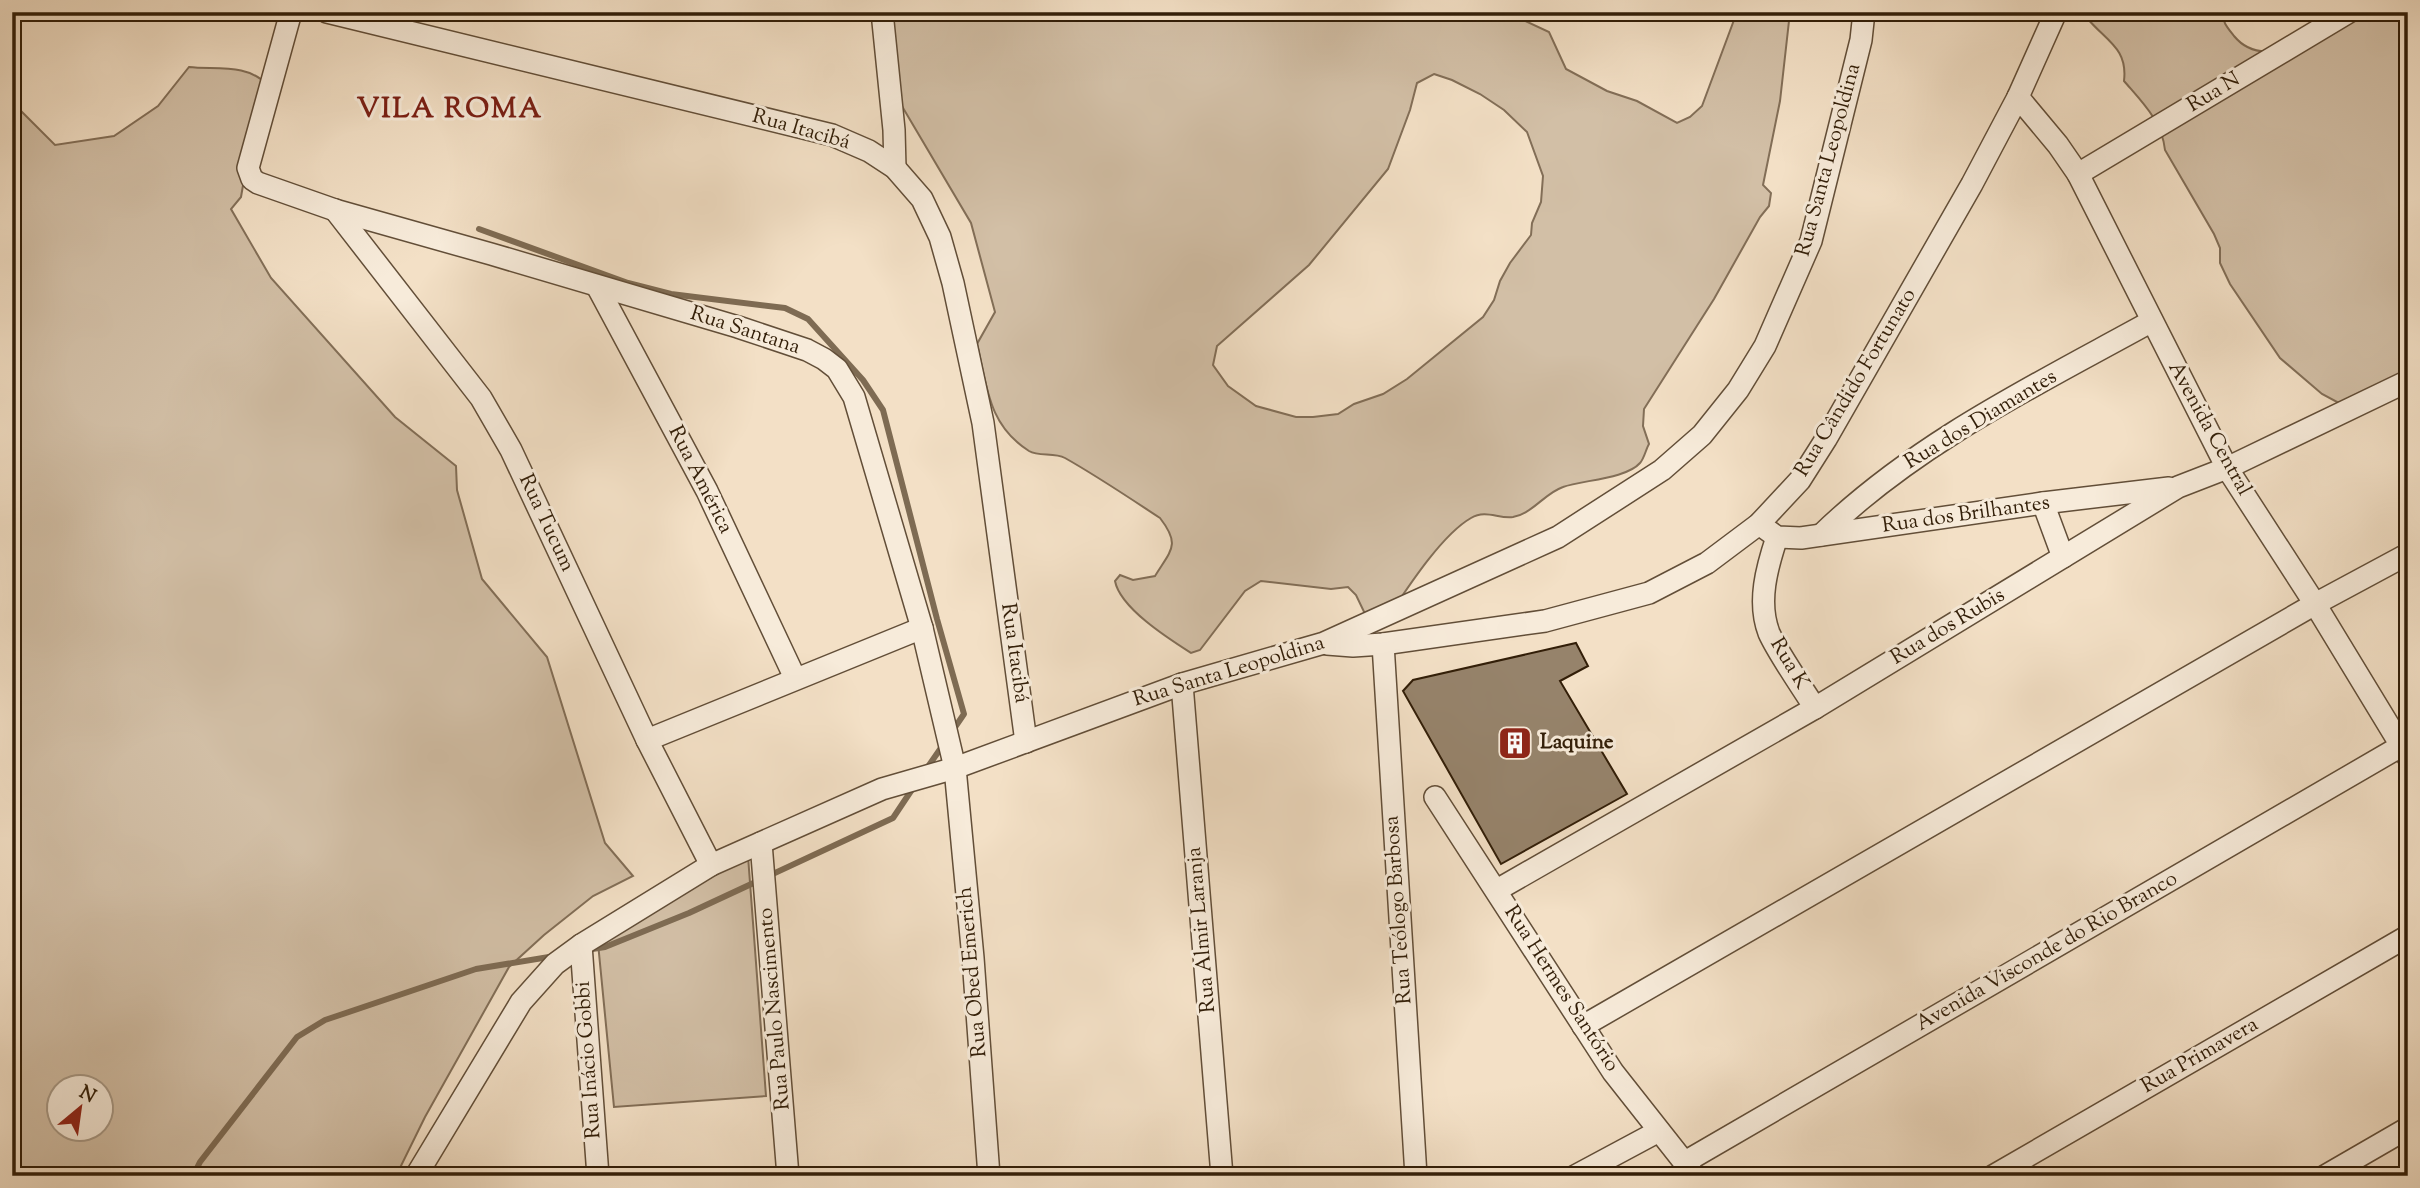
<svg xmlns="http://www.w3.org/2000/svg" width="2420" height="1188" font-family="'Sorts Mill Goudy',serif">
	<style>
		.green { fill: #d2bfa6; stroke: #826e57; stroke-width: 2; fill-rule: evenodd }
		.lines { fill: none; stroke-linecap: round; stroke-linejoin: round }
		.stream { stroke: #7e6b53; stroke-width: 6 }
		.building { fill: #96836b; stroke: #321e08; stroke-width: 2 }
		.minor-casing { stroke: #624e38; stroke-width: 24 }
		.minor { stroke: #f7ebda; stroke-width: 21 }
		.labels { text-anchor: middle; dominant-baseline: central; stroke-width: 6; stroke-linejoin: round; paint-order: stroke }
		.street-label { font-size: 21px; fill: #321e08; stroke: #f7ebda }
		.poi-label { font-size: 21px; font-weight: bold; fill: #321e08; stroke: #f7ebda; text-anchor: start }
		.district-label { font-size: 28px; font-weight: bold; letter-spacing: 2px; fill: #7a1f14; stroke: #f7ebda }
	</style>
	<rect width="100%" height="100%" fill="#f3e0c6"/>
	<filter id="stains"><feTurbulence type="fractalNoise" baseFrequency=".00286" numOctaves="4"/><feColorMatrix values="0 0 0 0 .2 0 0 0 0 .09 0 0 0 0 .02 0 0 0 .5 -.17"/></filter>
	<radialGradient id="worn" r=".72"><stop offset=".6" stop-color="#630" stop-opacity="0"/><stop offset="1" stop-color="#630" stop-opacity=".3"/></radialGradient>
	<g class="green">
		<path d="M893,12H1506L1549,32L1566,69L1607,91L1637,101L1677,123L1690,117L1702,106L1737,12H1790L1780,101L1763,185L1771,193L1769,206L1760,217L1714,299L1644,409L1643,426L1649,444C1646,449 1644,459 1640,463C1626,479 1582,480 1563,487C1545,493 1532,514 1513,517C1498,519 1486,509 1471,518C1443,534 1410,584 1392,611L1367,618L1356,595L1348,587L1331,589L1261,581L1245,591L1200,650L1191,653C1169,639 1120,608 1115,581L1120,575L1133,580L1155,576C1171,550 1181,545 1160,518C1128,497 1097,476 1065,458C1054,452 1039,457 1029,451C988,425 987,386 977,344L995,312L971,223L893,91ZM1434,74L1452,80L1480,94L1504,110L1527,132L1543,176L1541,202L1532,223L1531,235L1510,263L1500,281L1494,300L1483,317L1407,379L1383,394L1354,404L1338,414L1313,417H1296L1256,406L1228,386L1213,365L1217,346L1309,265L1388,169L1410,110L1417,83Z"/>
		<path d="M2088,12H2222C2223,23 2227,27 2234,36C2268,77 2322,24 2358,13C2372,9 2393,12 2408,12V373L2351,403L2337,402L2322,394L2280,358L2230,284L2220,263V248L2214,234L2165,150C2162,121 2142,102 2124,81C2128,48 2106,41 2087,18Z"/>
		<path d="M189,67C215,70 248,63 267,85L249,151L241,197L231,209L271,278L395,417L456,466L457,490L482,579L547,657L605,843L633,876L593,896L544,935L509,967L425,1117L396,1176H12V102L55,145L114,136L158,106ZM60,1086H102V1128H60Z"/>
		<path d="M748,856L766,1096L614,1107L598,943Z"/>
	</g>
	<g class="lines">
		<g class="stream">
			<path d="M479,229L628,283L671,294L785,308L808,319L863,380L883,410L937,619L964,714L951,733"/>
			<path d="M925,771L943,745"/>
			<path d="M586,950L605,947L689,913L893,818L915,785"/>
			<path d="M193,1176L200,1162L297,1037L325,1020L476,969L555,956"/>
		</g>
	</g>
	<path class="building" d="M1576,643L1588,666L1560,681L1627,794L1501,864L1403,691L1413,680Z"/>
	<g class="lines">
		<g class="minor-casing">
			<g id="minor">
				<path d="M291,12L248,168L252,179L258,183L335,210L491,254L738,327L807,350L824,359L837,369L854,397L922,628L955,768L973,958L989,1176"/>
				<path d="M327,12L832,135L869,151L895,168L922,199L940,237L953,283L983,423L1026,742"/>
				<path d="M882,12L894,130L895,168"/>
				<path d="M2018,97L2058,145L2078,174L2227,468L2315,604L2408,757"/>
				<path d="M2078,174L2349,12"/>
				<path d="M335,210L481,398L511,450L647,740L711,865"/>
				<path d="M597,286L707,491L795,678"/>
				<path d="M2043,503L2063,557"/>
				<path d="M1759,524L1777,537L1801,538L2043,503L2169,488"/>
				<path d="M1821,535C1917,442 2036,385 2152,321"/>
				<path d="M1777,537C1767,567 1757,602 1769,633C1779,655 1802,687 1815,708"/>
				<path d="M1327,644L1353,646L1383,644L1545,621L1649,593L1707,563L1759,524L1800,480L1826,439L1972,184L2018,97L2056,12"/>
				<path d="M1383,644L1416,1176"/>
				<path d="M1182,684L1222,1176"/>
				<path d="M647,740L922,628"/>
				<path d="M1435,797L1613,1072L1695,1176"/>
				<path d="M761,843L788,1176"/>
				<path d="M1497,890L1815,708L2178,487L2227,468L2408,381"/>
				<path d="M581,945L598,1176"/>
				<path d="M1583,1026L2315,604L2408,554"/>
				<path d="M1685,1162L2408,742"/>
				<path d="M416,1176L521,1002L555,964L581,945L711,865L882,789L955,768L1182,684L1324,643L1558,537L1662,470L1702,435L1738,390L1765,346L1811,241L1861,40L1864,12"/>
				<path d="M1575,1176L1659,1131"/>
				<path d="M1993,1176L2408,936"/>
				<path d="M2325,1176L2408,1128"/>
			</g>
		</g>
		<use href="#minor" class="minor"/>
	</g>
	<defs>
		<g id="building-square" transform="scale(1.75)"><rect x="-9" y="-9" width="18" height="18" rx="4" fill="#8f2418" stroke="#f7ebda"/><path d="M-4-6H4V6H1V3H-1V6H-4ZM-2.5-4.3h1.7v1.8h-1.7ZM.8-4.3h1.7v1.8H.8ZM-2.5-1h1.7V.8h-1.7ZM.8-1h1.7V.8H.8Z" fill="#fff"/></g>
	</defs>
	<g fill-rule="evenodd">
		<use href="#building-square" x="1515" y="743"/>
	</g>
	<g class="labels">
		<g class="street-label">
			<text transform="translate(2214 93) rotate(-31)">Rua N</text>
			<text transform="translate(801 130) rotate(16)">Rua Itacibá</text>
			<text transform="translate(1829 160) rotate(-75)">Rua Santa Leopoldina</text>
			<text transform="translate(745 331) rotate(18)">Rua Santana</text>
			<text transform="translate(1856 383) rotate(-59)">Rua Cândido Fortunato</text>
			<text transform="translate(1981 420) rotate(-31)">Rua dos Diamantes</text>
			<text transform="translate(2209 429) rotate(61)">Avenida Central</text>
			<text transform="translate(700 480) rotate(63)">Rua América</text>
			<text transform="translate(1966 515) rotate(-8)">Rua dos Brilhantes</text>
			<text transform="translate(546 523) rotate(65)">Rua Tucum</text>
			<text transform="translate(1948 627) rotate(-31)">Rua dos Rubis</text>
			<text transform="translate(1014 653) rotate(82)">Rua Itacibá</text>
			<text transform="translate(1789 664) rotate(59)">Rua K</text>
			<text transform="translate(1229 672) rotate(-17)">Rua Santa Leopoldina</text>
			<text transform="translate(1399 910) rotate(-94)">Rua Teólogo Barbosa</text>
			<text transform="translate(1202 930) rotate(-95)">Rua Almir Laranja</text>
			<text transform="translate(2047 952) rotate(-30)">Avenida Visconde do Rio Branco</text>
			<text transform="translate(973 972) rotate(-95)">Rua Obed Emerich</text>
			<text transform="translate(1561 989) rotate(57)">Rua Hermes Santório</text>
			<text transform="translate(775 1009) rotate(-95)">Rua Paulo Nascimento</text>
			<text transform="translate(2200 1056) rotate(-30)">Rua Primavera</text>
			<text transform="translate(589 1060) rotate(-94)">Rua Inácio Gobbi</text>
		</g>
		<g class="poi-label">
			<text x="1540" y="743">Laquine</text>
		</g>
		<g class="district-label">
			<text x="450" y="110">VILA ROMA</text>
		</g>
	</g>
	<rect width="2420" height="1188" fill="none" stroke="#f3e0c6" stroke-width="42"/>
	<rect x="14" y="14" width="2392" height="1160" fill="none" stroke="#321e08" stroke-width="3.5"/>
	<rect x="21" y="21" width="2378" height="1146" fill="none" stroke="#321e08" stroke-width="2"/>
	<g transform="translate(80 1108) rotate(29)"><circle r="33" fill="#f7ebda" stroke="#a89986" stroke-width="2"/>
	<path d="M0-5L12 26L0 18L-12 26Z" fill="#8f2418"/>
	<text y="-10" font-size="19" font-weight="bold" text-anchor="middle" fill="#321e08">N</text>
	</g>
	<rect width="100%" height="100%" filter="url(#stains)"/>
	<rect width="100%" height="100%" fill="url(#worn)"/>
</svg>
